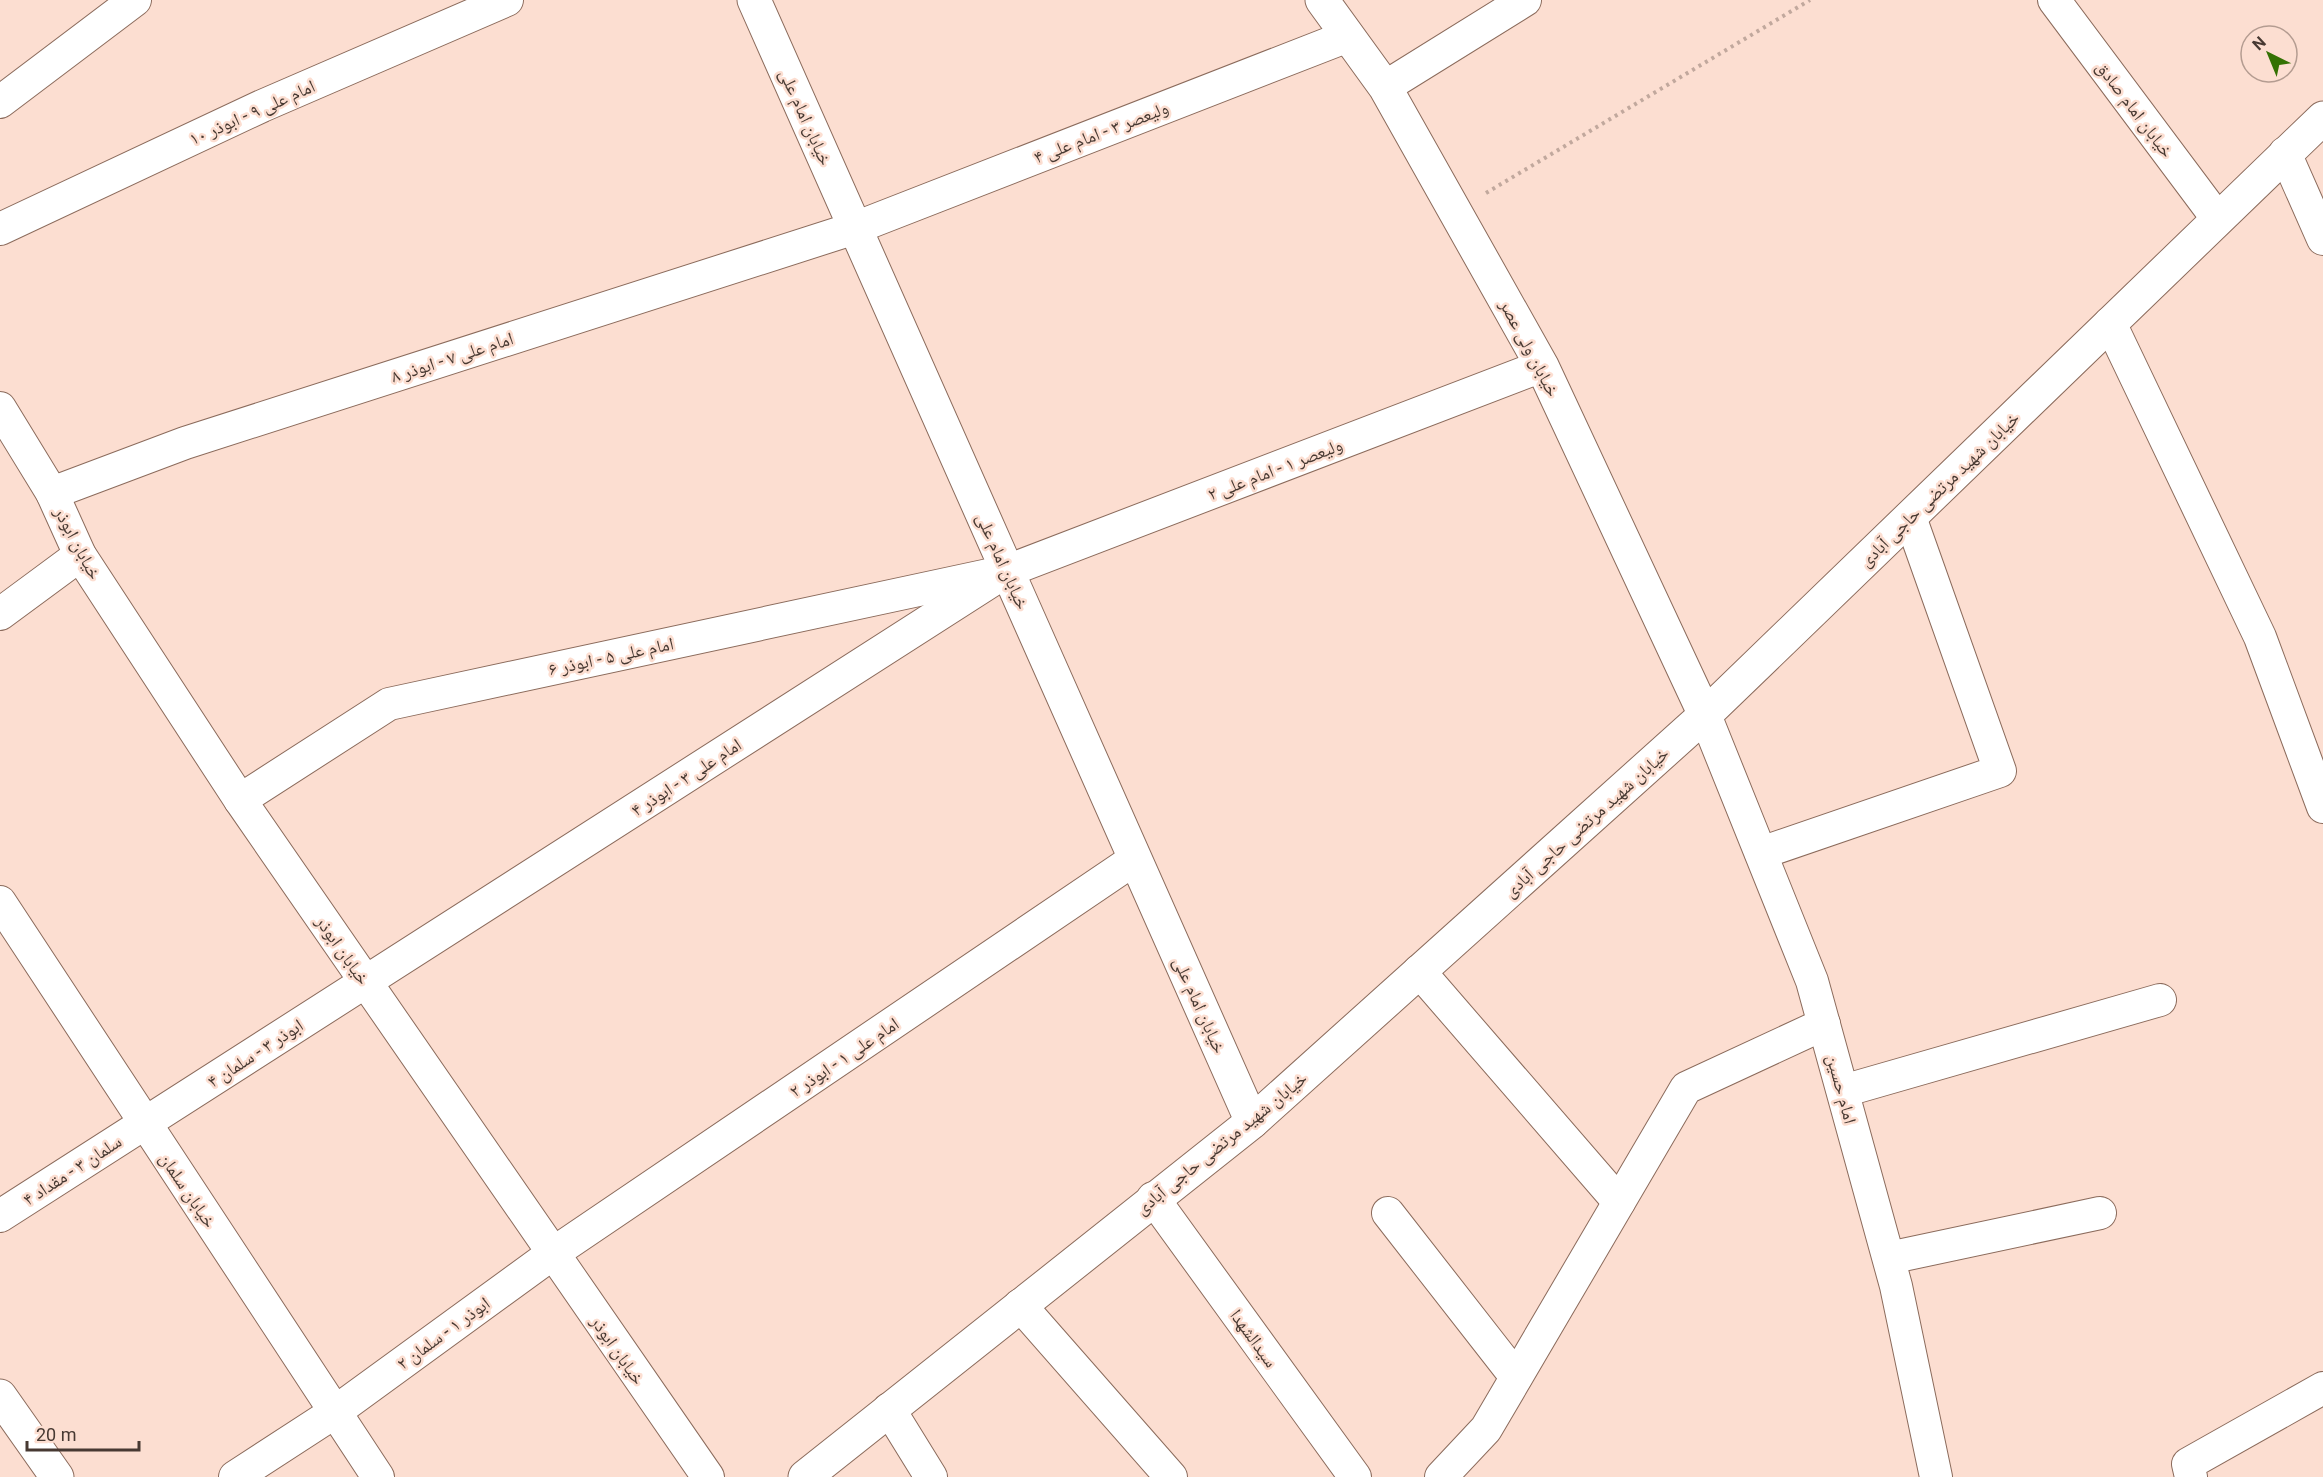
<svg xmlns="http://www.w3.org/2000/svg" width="2323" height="1477" font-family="Roboto,'Noto Naskh Arabic',sans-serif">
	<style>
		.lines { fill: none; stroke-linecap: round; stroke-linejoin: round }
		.minor-casing { stroke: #8b6b5c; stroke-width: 34 }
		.tertiary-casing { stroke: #8b6b5c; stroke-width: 35 }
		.path { stroke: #c1a89d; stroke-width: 4; stroke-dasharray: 3 4.5; stroke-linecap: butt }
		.minor { stroke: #fff; stroke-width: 32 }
		.tertiary { stroke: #fff; stroke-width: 33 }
		.labels { text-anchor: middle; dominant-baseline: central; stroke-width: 5; stroke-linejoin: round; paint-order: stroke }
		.street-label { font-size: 18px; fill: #473932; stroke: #fcded1 }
	</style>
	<rect width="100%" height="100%" fill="#fcded1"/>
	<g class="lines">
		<g class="minor-casing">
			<g id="minor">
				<path d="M2054,0L2217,218"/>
				<path d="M1385,87L1525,0"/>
				<path d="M0,102L135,0"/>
				<path d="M2285,153L2323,239"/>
				<path d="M0,229L262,106L507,0"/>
				<path d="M2110,323L2260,637L2323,807"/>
				<path d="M0,408L52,493L80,555L240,800L708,1477"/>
				<path d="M52,493L185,443L855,228L1348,36"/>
				<path d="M0,614L80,555"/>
				<path d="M1705,715L1812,981L1896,1286L1936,1477"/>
				<path d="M240,800L389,704L1007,571L1542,366"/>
				<path d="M1761,853L2000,771L1910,517"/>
				<path d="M0,902L378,1477"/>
				<path d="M1419,971L1619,1202"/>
				<path d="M1843,1091L2160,1000"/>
				<path d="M1153,1198L1355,1477"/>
				<path d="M1388,1213L1516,1377"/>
				<path d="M0,1216L991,581"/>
				<path d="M1889,1258L2100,1213"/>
				<path d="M1020,1305L1171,1477"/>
				<path d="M889,1409L931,1477"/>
				<path d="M235,1477L335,1412L552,1254L1135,859"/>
				<path d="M1441,1477L1486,1429L1686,1088L1824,1024"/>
				<path d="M2191,1477L2188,1464L2323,1388"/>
			</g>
		</g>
		<g class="tertiary-casing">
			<g id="tertiary">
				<path d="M754,0L1252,1122"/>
				<path d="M1322,0L1385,87L1542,366L1705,715"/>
				<path d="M0,1396L57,1477"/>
				<path d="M805,1477L1252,1122L1705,715L2323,118"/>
			</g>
		</g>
		<path class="path" d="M1486,193L1810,0"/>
		<use href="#minor" class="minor"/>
		<use href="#tertiary" class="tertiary"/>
	</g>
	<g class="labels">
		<g class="street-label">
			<text transform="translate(2135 109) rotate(53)">خیابان امام صادق</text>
			<text transform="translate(252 112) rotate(-24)">امام علی ۹ - ابوذر ۱۰</text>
			<text transform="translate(806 117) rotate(66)">خیابان امام علی</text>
			<text transform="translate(1101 132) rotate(-21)">ولیعصر ۳ - امام علی ۴</text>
			<text transform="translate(1530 348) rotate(62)">خیابان ولی عصر</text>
			<text transform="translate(452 357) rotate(-18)">امام علی ۷ - ابوذر ۸</text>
			<text transform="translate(1275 469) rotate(-21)">ولیعصر ۱ - امام علی ۲</text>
			<text transform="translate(1939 489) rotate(-44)">خیابان شهید مرتضی حاجی آبادی</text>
			<text transform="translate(78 543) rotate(62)">خیابان ابوذر</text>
			<text transform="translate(1003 561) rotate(66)">خیابان امام علی</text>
			<text transform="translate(611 656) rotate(-12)">امام علی ۵ - ابوذر ۶</text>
			<text transform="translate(686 777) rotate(-33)">امام علی ۳ - ابوذر ۴</text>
			<text transform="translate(1586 822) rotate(-42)">خیابان شهید مرتضی حاجی آبادی</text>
			<text transform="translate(343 950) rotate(55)">خیابان ابوذر</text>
			<text transform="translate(1200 1005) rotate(66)">خیابان امام علی</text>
			<text transform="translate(255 1053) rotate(-33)">ابوذر ۳ - سلمان ۴</text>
			<text transform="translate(844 1057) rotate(-34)">امام علی ۱ - ابوذر ۲</text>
			<text transform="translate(1842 1089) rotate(75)">امام حسین</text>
			<text transform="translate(1221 1143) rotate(-39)">خیابان شهید مرتضی حاجی آبادی</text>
			<text transform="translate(72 1170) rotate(-33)">سلمان ۳ - مقداد ۴</text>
			<text transform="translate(188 1190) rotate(56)">خیابان سلمان</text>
			<text transform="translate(443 1333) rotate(-36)">ابوذر ۱ - سلمان ۲</text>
			<text transform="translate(1254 1338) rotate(54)">سیدالشهدا</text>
			<text transform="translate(618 1350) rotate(55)">خیابان ابوذر</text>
		</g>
	</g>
	<g transform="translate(2269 54) rotate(317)"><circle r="28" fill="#fcded1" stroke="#b49c91" stroke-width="1.5"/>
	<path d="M0-4.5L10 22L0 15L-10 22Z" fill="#347103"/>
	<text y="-9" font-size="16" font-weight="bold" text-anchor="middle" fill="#473932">N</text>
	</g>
	<path d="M27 1441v9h112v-9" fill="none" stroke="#473932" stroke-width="3"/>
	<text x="36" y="1441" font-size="18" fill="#473932" stroke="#fcded1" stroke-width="4.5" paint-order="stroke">20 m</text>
</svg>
